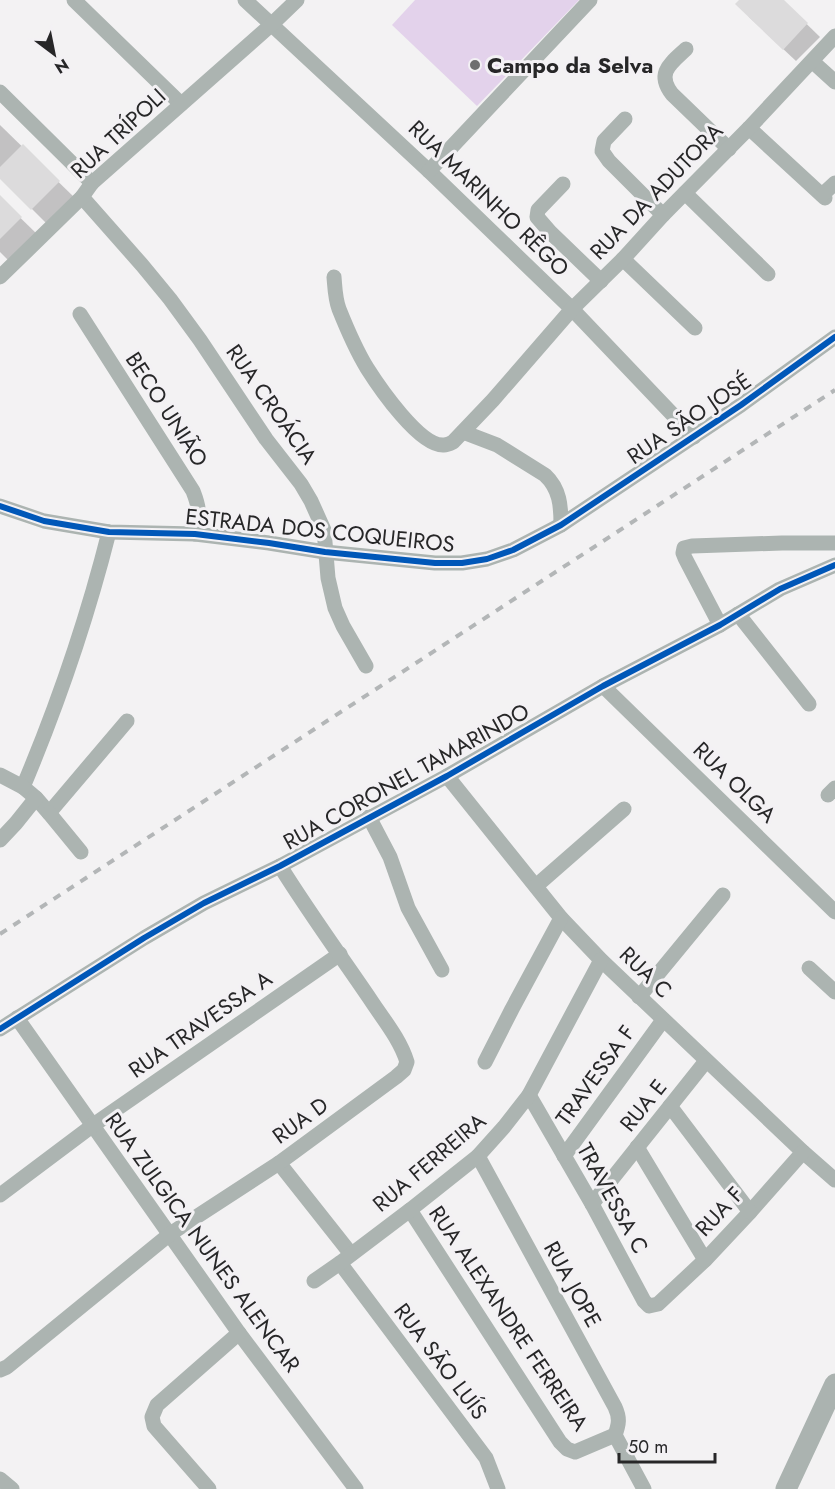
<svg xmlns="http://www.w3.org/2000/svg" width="835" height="1489" font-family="Jost,sans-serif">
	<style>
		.green { fill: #e3d2eb }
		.shadow { fill: #0003 }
		.building { fill: #dcdbdc }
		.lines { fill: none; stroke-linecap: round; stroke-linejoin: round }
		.street { stroke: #acb4b1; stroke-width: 15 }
		.secondary { stroke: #abb3b0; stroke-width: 21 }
		.rail { stroke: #b3b6b7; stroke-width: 4; stroke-dasharray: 8 8; stroke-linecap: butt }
		.cycleway-casing { stroke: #f3f1f4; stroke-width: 10 }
		.cycleway { stroke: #0057b8; stroke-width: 6 }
		.poi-dot { fill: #6e6e6f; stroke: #f3f1f4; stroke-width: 2 }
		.labels { text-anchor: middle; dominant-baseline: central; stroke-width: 6; stroke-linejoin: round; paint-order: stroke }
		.poi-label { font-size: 22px; font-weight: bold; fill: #272728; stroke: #f3f1f4; text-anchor: start }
		.street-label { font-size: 22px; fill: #272728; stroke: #f3f1f4 }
	</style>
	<rect width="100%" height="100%" fill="#f3f2f3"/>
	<path class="green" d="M415,0H579L477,106L392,25Z"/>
	<g class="shadow">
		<path d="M741,0H782L820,37L796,61L749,17Z"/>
		<path d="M0,125L77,200L50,227L0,177Z"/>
		<path d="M0,198L39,236L12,264L0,252Z"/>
	</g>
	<g class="building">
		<path d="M739,0H784L808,23L783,50L735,4Z"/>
		<path d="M23,144L60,181L31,210L0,179V167Z"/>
		<path d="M0,195L22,217L0,239Z"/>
	</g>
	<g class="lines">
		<g class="street">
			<path d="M74,0L181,104"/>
			<path d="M245,0L429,171L572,309L694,437"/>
			<path d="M686,49C670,64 656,73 672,94L729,149"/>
			<path d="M813,62L835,82"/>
			<path d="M0,92L92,183"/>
			<path d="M625,119L604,141L602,151L609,161L663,215"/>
			<path d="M749,128L825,198"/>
			<path d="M429,171L590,0"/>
			<path d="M563,184L538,210L537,217L550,232L601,281"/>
			<path d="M685,193L768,274"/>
			<path d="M822,195L835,183"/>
			<path d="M82,197L142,265L170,299L200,340L266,439L301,484L311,501L324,530L328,578L335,608L343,626L366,666"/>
			<path d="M623,259L695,328"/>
			<path d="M0,277L82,197L92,183L271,25L297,0"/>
			<path d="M334,277C335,288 335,298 339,309C347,329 356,350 367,368C379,387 420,447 444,445C447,445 451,443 453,442L493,400L572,309L623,259L663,215L749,128L835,36"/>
			<path d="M80,314L193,491C200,509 200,515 195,534"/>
			<path d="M463,432L497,445L545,475C560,489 561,506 561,525"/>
			<path d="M0,506L44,521L109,532L195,534L269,543L325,552L435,563H462L487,559L513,550L561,525L741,405L835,337"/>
			<path d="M109,532C87,619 58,704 23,787L36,798L49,813L127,721"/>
			<path d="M738,614L809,704"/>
			<path d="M720,625L685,558L683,553L684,548L692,546L782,543H835"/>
			<path d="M603,686L835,912"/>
			<path d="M0,775L23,787"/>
			<path d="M447,776L561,918L601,960L803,1152L835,1180"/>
			<path d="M828,795L835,788"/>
			<path d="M49,813L81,852"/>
			<path d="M369,817L390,857L408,908L442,970"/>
			<path d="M0,840L16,823L36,798"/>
			<path d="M536,886L624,809"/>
			<path d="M809,968L835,992"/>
			<path d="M639,997L723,895"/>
			<path d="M17,1018L239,1333L356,1489"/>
			<path d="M0,1029L144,938L204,903L280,866L447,776L603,686L720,625L780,589L835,565"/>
			<path d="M485,1062L512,1009L561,918"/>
			<path d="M529,1095L592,1204L644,1301L649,1306L658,1304L705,1260L750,1212L803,1152"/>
			<path d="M670,1106L750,1212"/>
			<path d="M637,1147L705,1260"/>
			<path d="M478,1156L615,1407C620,1418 619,1424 615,1435"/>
			<path d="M564,1156L663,1020"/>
			<path d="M279,1163L351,1254"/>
			<path d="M0,1195L92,1126L340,954"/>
			<path d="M592,1204L706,1061"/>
			<path d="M410,1210L560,1442L567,1449L575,1452L615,1435L644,1489"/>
			<path d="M340,1263L486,1458L498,1489"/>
			<path d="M314,1281L340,1263L410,1210L478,1156L504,1127L529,1095L601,960"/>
			<path d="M0,1370L7,1367L170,1234L279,1163L396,1077L404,1070L407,1062C400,1039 383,1019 370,999C340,955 308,911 280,866"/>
			<path d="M0,1479L12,1489"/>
			<path d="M209,1489L154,1426L152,1417L157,1405L239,1333"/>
		</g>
		<path class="secondary" d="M786,1489L835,1384"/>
		<path class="rail" d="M0,934L835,390"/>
		<g class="cycleway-casing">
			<g id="cycleway">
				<path d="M0,506L44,521L109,532L195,534L269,543L325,552L435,563H462L487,559L513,550L561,525L741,405L835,337"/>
				<path d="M0,1029L144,938L204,903L280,866L447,776L603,686L720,625L780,589L835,565"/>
			</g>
		</g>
		<use href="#cycleway" class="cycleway"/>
	</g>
	<circle class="poi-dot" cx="475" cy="65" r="6"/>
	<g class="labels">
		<g class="poi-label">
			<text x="487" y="65">Campo da Selva</text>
		</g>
		<g class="street-label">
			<text transform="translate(118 133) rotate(-43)">RUA TRÍPOLI</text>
			<text transform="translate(656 191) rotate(-46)">RUA DA ADUTORA</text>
			<text transform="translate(489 198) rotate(44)">RUA MARINHO RÊGO</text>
			<text transform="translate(272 404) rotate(55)">RUA CROÁCIA</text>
			<text transform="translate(167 409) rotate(57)">BECO UNIÃO</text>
			<text transform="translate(689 418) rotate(-34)">RUA SÃO JOSÉ</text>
			<text transform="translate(320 530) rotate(6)">ESTRADA DOS COQUEIROS</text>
			<text transform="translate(406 776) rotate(-29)">RUA CORONEL TAMARINDO</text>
			<text transform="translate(735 782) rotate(44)">RUA OLGA</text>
			<text transform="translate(646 972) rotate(44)">RUA C</text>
			<text transform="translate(200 1024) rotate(-35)">RUA TRAVESSA A</text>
			<text transform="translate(595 1075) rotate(-54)">TRAVESSA F</text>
			<text transform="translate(643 1105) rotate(-51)">RUA E</text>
			<text transform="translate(300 1120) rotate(-36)">RUA D</text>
			<text transform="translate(429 1162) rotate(-40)">RUA FERREIRA</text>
			<text transform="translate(613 1198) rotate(61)">TRAVESSA C</text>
			<text transform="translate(719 1211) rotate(-47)">RUA F</text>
			<text transform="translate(203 1242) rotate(54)">RUA ZULGICA NUNES ALENCAR</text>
			<text transform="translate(573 1284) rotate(61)">RUA JOPE</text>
			<text transform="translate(509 1318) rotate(56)">RUA ALEXANDRE FERREIRA</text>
			<text transform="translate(441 1361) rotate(53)">RUA SÃO LUÍS</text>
		</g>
	</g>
	<g transform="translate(54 54) rotate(148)" stroke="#f3f1f4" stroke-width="4.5" paint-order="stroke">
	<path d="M0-4.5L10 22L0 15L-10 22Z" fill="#272728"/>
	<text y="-9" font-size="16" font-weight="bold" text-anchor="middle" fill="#272728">N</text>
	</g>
	<path d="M619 1453v9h96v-9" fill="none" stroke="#272728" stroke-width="3"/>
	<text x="628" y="1453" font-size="18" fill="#272728" stroke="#f3f1f4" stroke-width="4.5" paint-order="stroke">50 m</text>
</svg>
